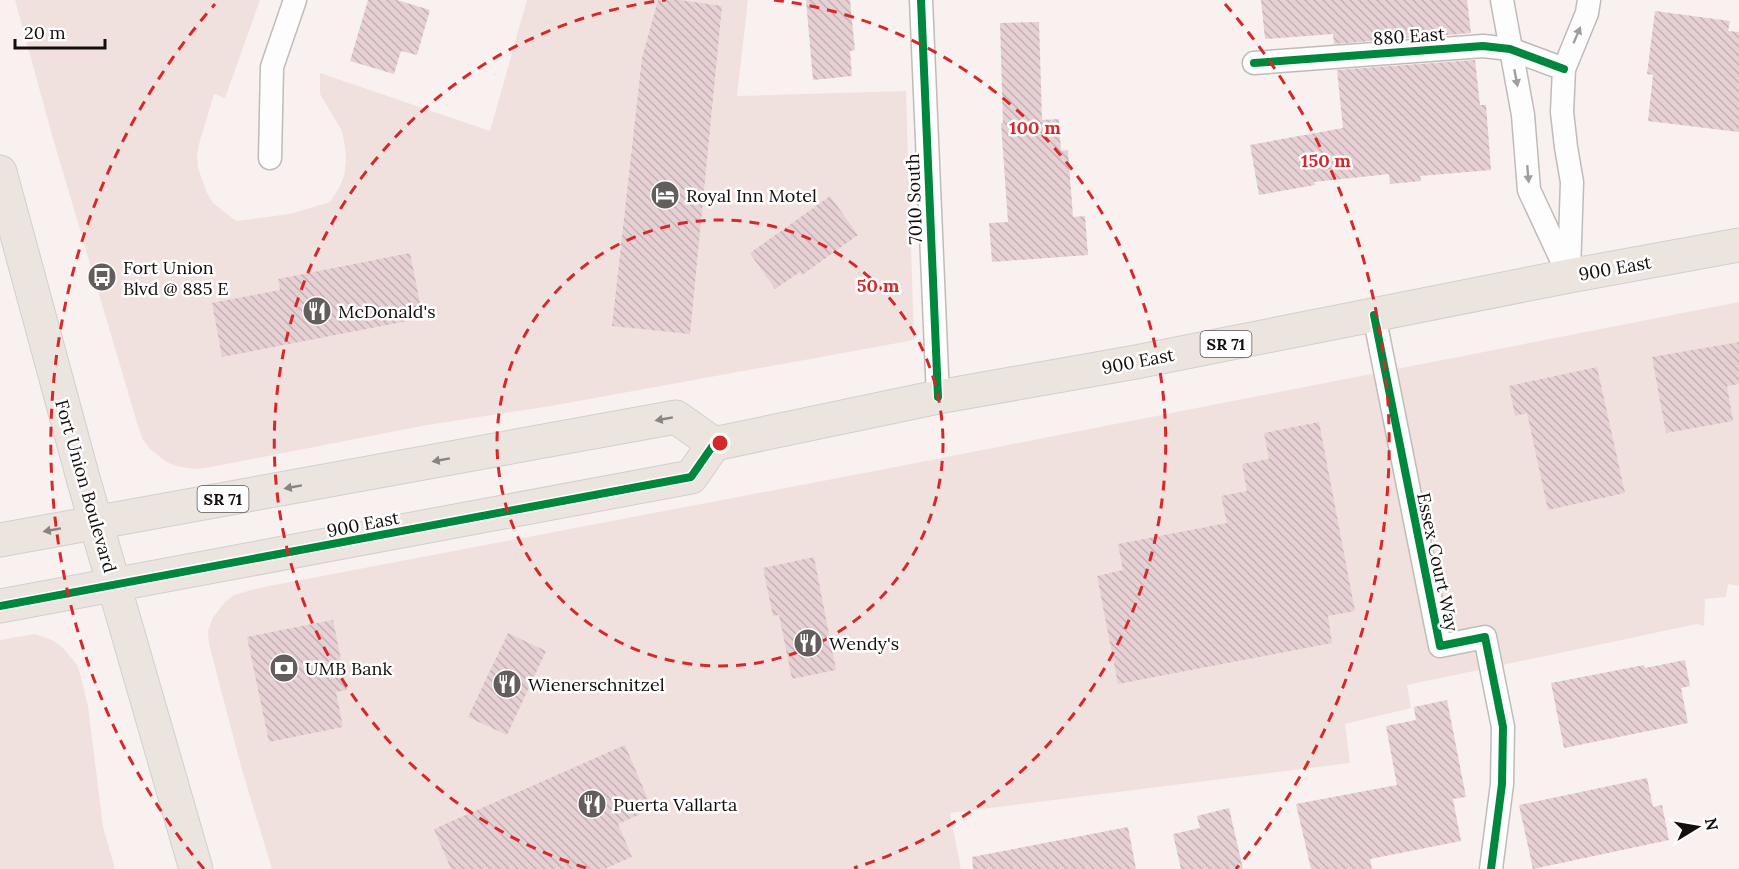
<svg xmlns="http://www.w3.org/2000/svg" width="1739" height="869" font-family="Lora,serif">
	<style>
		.built { fill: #f1e1de }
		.building { fill: url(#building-back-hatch) }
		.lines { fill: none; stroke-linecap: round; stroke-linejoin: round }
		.street-casing { stroke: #c0bbb9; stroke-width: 25 }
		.primary-casing { stroke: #d2cfce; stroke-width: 35 }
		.street { stroke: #fefdfd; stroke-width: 22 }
		.primary { stroke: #ece5df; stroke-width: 33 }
		.cycleway-casing { stroke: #fff; stroke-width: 11 }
		.cycleway { stroke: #00873e; stroke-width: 8 }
		.oneway { fill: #a09d9d }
		.oneway2 { fill: #8a8480 }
		.ring { fill: none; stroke: #d62828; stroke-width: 3; stroke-dasharray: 10 8 }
		.labels { text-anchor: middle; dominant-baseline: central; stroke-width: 5; stroke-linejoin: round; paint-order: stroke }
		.shield { fill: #fff; stroke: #5a5656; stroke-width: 1.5 }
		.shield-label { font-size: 16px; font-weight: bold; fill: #130e0d }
		.street-label { font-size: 18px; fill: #130e0d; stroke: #fff }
		.poi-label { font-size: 18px; fill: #130e0d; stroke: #fff; text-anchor: start }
		.centre { fill: #d62828; stroke: #fff; stroke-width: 3 }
		.ring-label { font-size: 18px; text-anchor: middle; font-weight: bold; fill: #d62828; stroke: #fff; stroke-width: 5; stroke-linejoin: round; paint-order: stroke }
	</style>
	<defs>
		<pattern id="building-back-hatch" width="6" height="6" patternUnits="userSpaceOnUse" patternTransform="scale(1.5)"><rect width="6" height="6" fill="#e6d0d4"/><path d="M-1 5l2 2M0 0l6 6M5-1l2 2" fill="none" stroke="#c4b1b5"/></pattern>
	</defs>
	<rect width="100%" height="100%" fill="#f8f1ef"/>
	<g class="built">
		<path d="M15,0H260L225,98L214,94L199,144L197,155L198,168L207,193L213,203L236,221L290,214L330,202L339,188L344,176L346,160L345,147L342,131L320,94V73L490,131L527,0H748L737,96L906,91L914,340L551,406L427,425L206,468L194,469L176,466L166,462L150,449L143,440L138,426L52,135Z"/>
		<path d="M1739,302V586L1728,584L1726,597L1705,599L1704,626L1697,624L1407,685L1411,708L1345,724L1350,763L950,813L961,869H272L242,770L209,644L208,632L212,619L225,602L234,595L259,588L880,470Z"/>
		<path d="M35,634L54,641L62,647L78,666L88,706L103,827L115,869H0V640Z"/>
	</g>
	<g class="building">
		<path d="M368,0H397L430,10L417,55L401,51L394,74L350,61Z"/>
		<path d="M658,0H679L722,6L690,334L612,326L642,58Z"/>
		<path d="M806,0H850L855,50L850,51L852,76L813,80Z"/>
		<path d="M1261,0H1467L1471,33L1334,44L1333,34L1265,39Z"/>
		<path d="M1655,11L1730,21L1728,31L1739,32V132L1648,121L1653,75L1647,74Z"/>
		<path d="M1039,22L1042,120L1059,119L1061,151L1068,150L1073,217L1085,216L1088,255L992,262L989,223L1008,222L1001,123H1003L1000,23Z"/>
		<path d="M1475,60L1480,105H1486L1491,170L1420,176L1421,181L1390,184L1389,174L1314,182L1315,185L1259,195L1250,145L1343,128L1337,70Z"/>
		<path d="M830,196L858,235L802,275L800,272L775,289L750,253Z"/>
		<path d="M410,253L423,318L222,357L212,303L280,290L278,279Z"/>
		<path d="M1739,342V384L1727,386L1733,421L1666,433L1652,357Z"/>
		<path d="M1597,367L1625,493L1548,510L1527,413L1515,416L1509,386Z"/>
		<path d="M1319,422L1355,611L1328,616L1332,643L1118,684L1097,576L1123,570L1118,544L1227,523L1221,496L1247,491L1242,464L1269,459L1264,433Z"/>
		<path d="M814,557L836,670L792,679L779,615L773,616L763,568Z"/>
		<path d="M333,620L347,690L336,692L343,727L269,742L247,637Z"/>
		<path d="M508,633L546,651L507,735L468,717Z"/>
		<path d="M1685,660L1690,686L1681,688L1688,723L1564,748L1551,683L1644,665L1645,668Z"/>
		<path d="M1447,700L1466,797L1453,799L1461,841L1370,859L1372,869H1311L1296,804L1397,785L1386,726L1416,720L1414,707Z"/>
		<path d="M625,745L652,809L618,824L632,857L604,869H451L434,829Z"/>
		<path d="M1647,778L1653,807L1662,805L1669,840L1533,869L1519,805Z"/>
		<path d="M1229,808L1243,869H1181L1173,834L1200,828L1197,816Z"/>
		<path d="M1128,827L1136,869H973L972,857Z"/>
	</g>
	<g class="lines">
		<g class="street-casing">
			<g id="street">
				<path d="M921,0L938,397"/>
				<path d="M1502,0L1523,115L1529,190L1569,276"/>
				<path d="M1254,63L1483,46L1510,49L1564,69"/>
				<path d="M270,158L272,67L295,0"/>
				<path d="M1569,272L1572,182L1566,147L1562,112L1564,69L1587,13L1589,0"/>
				<path d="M1374,315L1440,646L1485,637L1503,727L1502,784L1491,869"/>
			</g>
		</g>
		<g class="primary-casing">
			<g id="primary">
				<path d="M0,172L83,478L196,869"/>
				<path d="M0,540L676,417L714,444"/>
				<path d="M0,606L691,477L714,444L938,397L1136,362L1569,276L1739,245"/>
			</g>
		</g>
		<use href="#street" class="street"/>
		<use href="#primary" class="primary"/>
		<g class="cycleway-casing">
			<g id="cycleway">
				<path d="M921,0L938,397"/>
				<path d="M1254,63L1483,46L1510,49L1564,69"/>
				<path d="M1374,315L1440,646L1485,637L1503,727L1502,784L1491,869"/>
				<path d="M0,606L691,477L714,444"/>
			</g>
		</g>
		<use href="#cycleway" class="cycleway"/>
	</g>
	<defs><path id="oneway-solid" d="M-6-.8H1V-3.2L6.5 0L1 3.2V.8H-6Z" transform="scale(1.5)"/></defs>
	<g class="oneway">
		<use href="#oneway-solid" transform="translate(1577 35) rotate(-67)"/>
		<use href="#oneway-solid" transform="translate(1516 78) rotate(79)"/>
		<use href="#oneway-solid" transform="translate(1528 174) rotate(85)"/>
	</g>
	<g class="oneway2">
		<use href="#oneway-solid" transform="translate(664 419) rotate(170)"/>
		<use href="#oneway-solid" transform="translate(441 460) rotate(170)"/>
		<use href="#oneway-solid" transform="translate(293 487) rotate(170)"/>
		<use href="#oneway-solid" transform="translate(52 530) rotate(170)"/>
	</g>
	<g class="ring">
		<circle cx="720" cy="443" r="223"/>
		<path d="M586 868A446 446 0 0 1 666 0M774 0A446 446 0 0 1 854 868"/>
		<path d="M204 869A669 669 0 0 1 215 4M1225 4A669 669 0 0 1 1236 869"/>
	</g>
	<defs>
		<g id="hotel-disc" transform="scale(1.5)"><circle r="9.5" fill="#635d5c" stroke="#fff"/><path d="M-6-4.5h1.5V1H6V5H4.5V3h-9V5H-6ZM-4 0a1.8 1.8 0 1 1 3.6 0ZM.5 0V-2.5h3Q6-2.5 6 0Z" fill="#fff"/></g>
		<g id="bus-disc" transform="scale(1.5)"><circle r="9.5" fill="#635d5c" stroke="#fff"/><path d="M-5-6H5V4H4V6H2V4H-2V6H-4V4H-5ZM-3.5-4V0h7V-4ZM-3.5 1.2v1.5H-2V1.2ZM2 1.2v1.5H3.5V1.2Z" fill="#fff"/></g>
		<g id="restaurant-disc" transform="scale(1.5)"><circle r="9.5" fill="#635d5c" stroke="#fff"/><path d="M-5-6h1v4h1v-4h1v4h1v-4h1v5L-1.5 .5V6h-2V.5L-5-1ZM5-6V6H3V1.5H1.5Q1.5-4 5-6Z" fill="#fff"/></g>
		<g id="bank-disc" transform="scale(1.5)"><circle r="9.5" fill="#635d5c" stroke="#fff"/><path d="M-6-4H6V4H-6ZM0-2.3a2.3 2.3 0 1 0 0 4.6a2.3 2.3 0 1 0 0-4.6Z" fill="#fff"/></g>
	</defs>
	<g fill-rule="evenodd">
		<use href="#hotel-disc" x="665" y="195"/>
		<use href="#bus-disc" x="102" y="277"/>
		<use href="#restaurant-disc" x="317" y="311"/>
		<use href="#restaurant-disc" x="808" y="643"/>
		<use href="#bank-disc" x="284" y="668"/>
		<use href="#restaurant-disc" x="507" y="684"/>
		<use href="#restaurant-disc" x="592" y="804"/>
	</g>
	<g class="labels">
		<g class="shield">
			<rect x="1200.5" y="331" width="51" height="26" rx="4.5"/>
			<rect x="197.5" y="486" width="51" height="26" rx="4.5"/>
		</g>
		<g class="shield-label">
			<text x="1226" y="344">SR 71</text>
			<text x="223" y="499">SR 71</text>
		</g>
		<g class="street-label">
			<text transform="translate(1409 36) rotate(-4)">880 East</text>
			<text transform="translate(914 199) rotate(-92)">7010 South</text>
			<text transform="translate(1615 268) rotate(-10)">900 East</text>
			<text transform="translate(1138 361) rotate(-11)">900 East</text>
			<text transform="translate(86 486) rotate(74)">Fort Union Boulevard</text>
			<text transform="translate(363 524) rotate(-11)">900 East</text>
			<text transform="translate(1438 562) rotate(78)">Essex Court Way</text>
		</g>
		<g class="poi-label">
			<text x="686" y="195">Royal Inn Motel</text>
			<text x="123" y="267">Fort Union<tspan x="123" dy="21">Blvd @ 885 E</tspan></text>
			<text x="338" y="311">McDonald's</text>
			<text x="829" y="643">Wendy's</text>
			<text x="305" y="668">UMB Bank</text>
			<text x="528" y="684">Wienerschnitzel</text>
			<text x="613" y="804">Puerta Vallarta</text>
		</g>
	</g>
	<circle cx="720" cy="443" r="9" class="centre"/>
	<g class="ring-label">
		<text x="1035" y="134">100 m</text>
		<text x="1326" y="167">150 m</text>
		<text x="878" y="292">50 m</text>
	</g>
	<g transform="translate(1697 827) rotate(79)" stroke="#ffffff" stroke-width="4.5" paint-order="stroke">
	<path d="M0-4.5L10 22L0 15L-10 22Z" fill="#130e0d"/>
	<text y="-9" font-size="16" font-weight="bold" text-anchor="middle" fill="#130e0d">N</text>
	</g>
	<path d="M15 39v9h90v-9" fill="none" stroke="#130e0d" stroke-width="3"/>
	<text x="24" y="39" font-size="18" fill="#130e0d" stroke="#ffffff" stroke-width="4.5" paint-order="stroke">20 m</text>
</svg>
